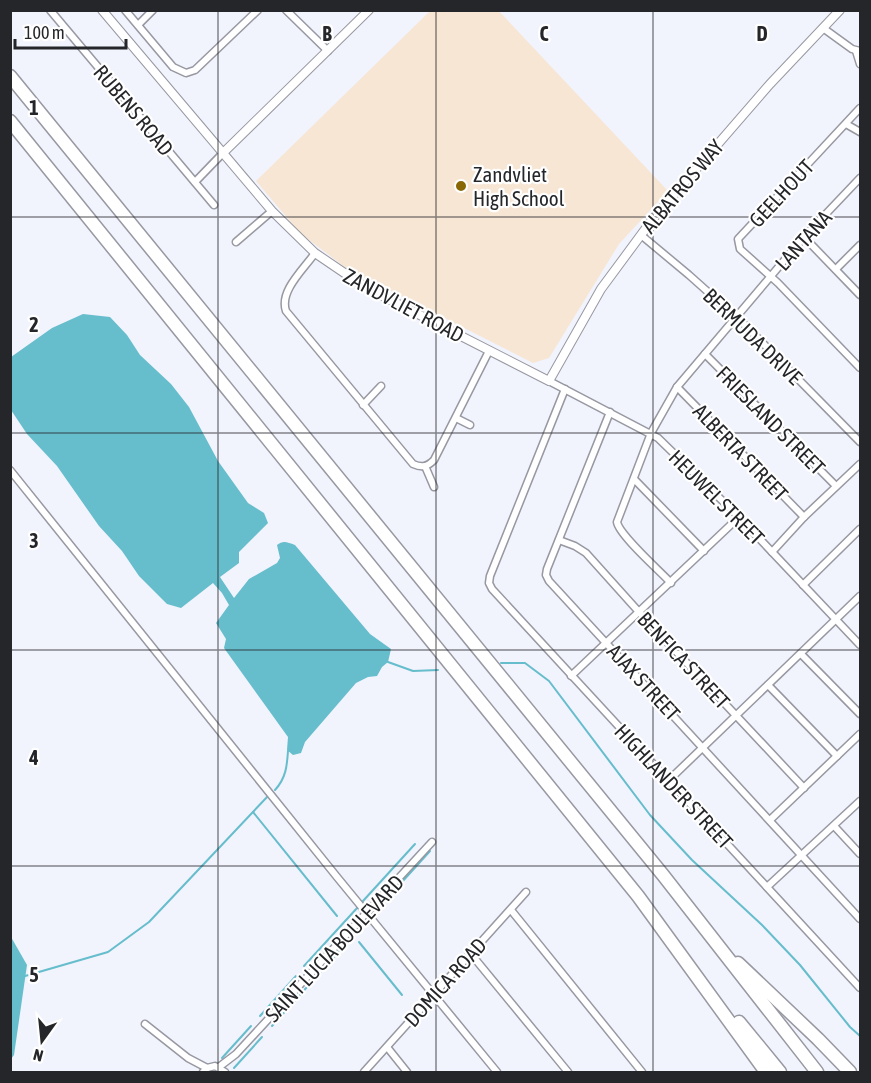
<svg xmlns="http://www.w3.org/2000/svg" width="871" height="1083" font-family="'Asap Condensed',sans-serif">
	<style>
		.education { fill: #f8e6d5 }
		.water { fill: #66bdcc }
		.lines { fill: none; stroke-linecap: round; stroke-linejoin: round }
		.stream { stroke: #66bdcc; stroke-width: 2 }
		.minor-casing { stroke: #9798a1; stroke-width: 9 }
		.tertiary-casing { stroke: #9798a1; stroke-width: 10 }
		.motorway-casing { stroke: #9798a1; stroke-width: 15 }
		.minor { stroke: #fff; stroke-width: 6 }
		.tertiary { stroke: #fff; stroke-width: 8 }
		.motorway { stroke: #fff; stroke-width: 12 }
		.grid { fill: none; stroke: #25262a; stroke-width: 1.5; stroke-opacity: 0.55 }
		.poi-dot { fill: #896705; stroke: #fff; stroke-width: 2 }
		.labels { text-anchor: middle; dominant-baseline: central; stroke-width: 4.5; stroke-linejoin: round; paint-order: stroke }
		.street-label { font-size: 21px; fill: #25262a; stroke: #fff }
		.poi-label { font-size: 21px; fill: #25262a; stroke: #fff; text-anchor: start }
		.grid-label { font-size: 20px; text-anchor: middle; font-weight: bold; fill: #25262a; stroke: #fff; stroke-width: 4.5; stroke-linejoin: round; paint-order: stroke }
	</style>
	<rect width="100%" height="100%" fill="#f1f3fd"/>
	<path class="education" d="M498,10L668,191L619,244L549,358L533,363L346,268L300,233L256,181L430,11Z"/>
	<g class="water">
		<path d="M83,314L110,317L127,335L140,355L171,384L189,407L218,461L248,503L264,513L268,523L239,552V563L220,577L234,598L249,579L277,563L280,558L277,545C283,540 287,542 295,545L370,634L391,649L388,662L382,667L377,676L368,677L356,683L305,742L301,753L293,755L287,750L288,737L224,648L226,639L216,623L229,605L222,593L213,583L181,608L167,604L139,576L122,551L99,526L57,466L27,434L11,410V357L52,328Z"/>
		<path d="M11,937L27,965L14,1055L11,1059Z"/>
	</g>
	<g class="lines">
		<g class="stream">
			<path d="M388,662L413,671L438,670"/>
			<path d="M501,663H525L549,681L650,815L692,860L762,925L800,965L850,1027L860,1036"/>
			<path d="M275,790C286,778 287,766 288,751"/>
			<path d="M253,812L337,916"/>
			<path d="M363,901L415,844"/>
			<path d="M373,914L430,851"/>
			<path d="M359,942L402,995"/>
			<path d="M304,966L358,907"/>
			<path d="M25,976L108,952L149,922L268,796"/>
			<path d="M316,977L368,919"/>
			<path d="M260,1016L296,976"/>
			<path d="M272,1026L307,987"/>
			<path d="M222,1058L251,1026"/>
			<path d="M234,1068L262,1037"/>
		</g>
		<g class="minor-casing">
			<g id="minor">
				<path d="M50,10L214,205"/>
				<path d="M125,10L173,67L186,73L195,70L258,10"/>
				<path d="M286,10L328,51"/>
				<path d="M138,25L153,10"/>
				<path d="M823,28L852,49L860,51"/>
				<path d="M856,51L860,64"/>
				<path d="M860,108L738,239L740,249L778,283L860,368"/>
				<path d="M846,124L860,132"/>
				<path d="M195,182L223,153"/>
				<path d="M641,235L689,275L745,325L860,442"/>
				<path d="M804,237L860,295"/>
				<path d="M236,242L272,211"/>
				<path d="M315,253C304,269 279,291 286,311L413,464C422,468 427,467 434,460L489,351"/>
				<path d="M836,269L860,245"/>
				<path d="M705,354L836,486"/>
				<path d="M549,381L658,438L739,517L860,645"/>
				<path d="M677,387L804,517"/>
				<path d="M565,389L490,576L489,583L492,589L860,988"/>
				<path d="M363,405L381,386"/>
				<path d="M610,412L547,569L546,575L549,581L860,919"/>
				<path d="M456,418L470,425"/>
				<path d="M425,466L434,487"/>
				<path d="M10,470L337,877L497,1072"/>
				<path d="M634,479L704,551"/>
				<path d="M559,540L575,546L586,553L639,612L804,788"/>
				<path d="M772,552L804,517L860,464"/>
				<path d="M671,583C660,571 619,535 617,522L651,433L677,387L804,237L860,178"/>
				<path d="M803,585L860,529"/>
				<path d="M801,654L860,714"/>
				<path d="M571,676L739,517"/>
				<path d="M768,685L837,756"/>
				<path d="M669,780L860,596"/>
				<path d="M770,820L860,734"/>
				<path d="M835,827L860,854"/>
				<path d="M767,887L860,801"/>
				<path d="M511,910L642,1072"/>
				<path d="M471,954L568,1072"/>
				<path d="M145,1024L188,1058L207,1068"/>
				<path d="M387,1047L407,1072"/>
				<path d="M219,1067L236,1054L432,842"/>
				<path d="M203,1072L207,1068L215,1066L225,1072"/>
				<path d="M364,1072L526,892"/>
			</g>
		</g>
		<g class="tertiary-casing">
			<g id="tertiary">
				<path d="M102,10L272,211L315,253L365,287L549,381L601,289L652,220L770,84L840,10"/>
				<path d="M223,153L369,10"/>
			</g>
		</g>
		<g class="motorway-casing">
			<g id="motorway">
				<path d="M10,76L663,875L817,1072"/>
				<path d="M10,121L638,896L766,1072"/>
				<path d="M738,963L818,1039L850,1072"/>
				<path d="M739,1022L780,1072"/>
			</g>
		</g>
		<use href="#minor" class="minor"/>
		<use href="#tertiary" class="tertiary"/>
		<use href="#motorway" class="motorway"/>
	</g>
	<path class="grid" d="M218,10V1072M436,10V1072M653,10V1072M10,217H860M10,433H860M10,650H860M10,866H860"/>
	<circle class="poi-dot" cx="461" cy="186" r="6"/>
	<g class="labels">
		<g class="street-label">
			<text transform="translate(134 110) rotate(50)">RUBENS ROAD</text>
			<text transform="translate(682 186) rotate(-50)">ALBATROS WAY</text>
			<text transform="translate(781 193) rotate(-47)">GEELHOUT</text>
			<text transform="translate(803 240) rotate(-48)">LANTANA</text>
			<text transform="translate(404 305) rotate(28)">ZANDVLIET ROAD</text>
			<text transform="translate(753 336) rotate(44)">BERMUDA DRIVE</text>
			<text transform="translate(771 420) rotate(45)">FRIESLAND STREET</text>
			<text transform="translate(741 452) rotate(46)">ALBERTA STREET</text>
			<text transform="translate(717 497) rotate(45)">HEUWEL STREET</text>
			<text transform="translate(684 660) rotate(47)">BENFICA STREET</text>
			<text transform="translate(644 682) rotate(47)">AJAX STREET</text>
			<text transform="translate(674 786) rotate(47)">HIGHLANDER STREET</text>
			<text transform="translate(334 948) rotate(-47)">SAINT LUCIA BOULEVARD</text>
			<text transform="translate(445 982) rotate(-48)">DOMICA ROAD</text>
		</g>
		<g class="poi-label">
			<text x="473" y="174">Zandvliet<tspan x="473" dy="24">High School</tspan></text>
		</g>
	</g>
	<g class="grid-label">
		<text x="327" y="41">B</text>
		<text x="544" y="41">C</text>
		<text x="762" y="41">D</text>
		<text x="34" y="115">1</text>
		<text x="34" y="332">2</text>
		<text x="34" y="548">3</text>
		<text x="34" y="765">4</text>
		<text x="34" y="982">5</text>
	</g>
	<rect width="871" height="1083" fill="none" stroke="#25262a" stroke-width="24"/>
	<g transform="translate(42 1041) rotate(195)" stroke="#ffffff" stroke-width="4.5" paint-order="stroke">
	<path d="M0-4.5L10 22L0 15L-10 22Z" fill="#25262a"/>
	<text y="-9" font-size="16" font-weight="bold" text-anchor="middle" fill="#25262a">N</text>
	</g>
	<path d="M15 39v9h111v-9" fill="none" stroke="#25262a" stroke-width="3"/>
	<text x="24" y="39" font-size="18" fill="#25262a" stroke="#ffffff" stroke-width="4.5" paint-order="stroke">100 m</text>
</svg>
